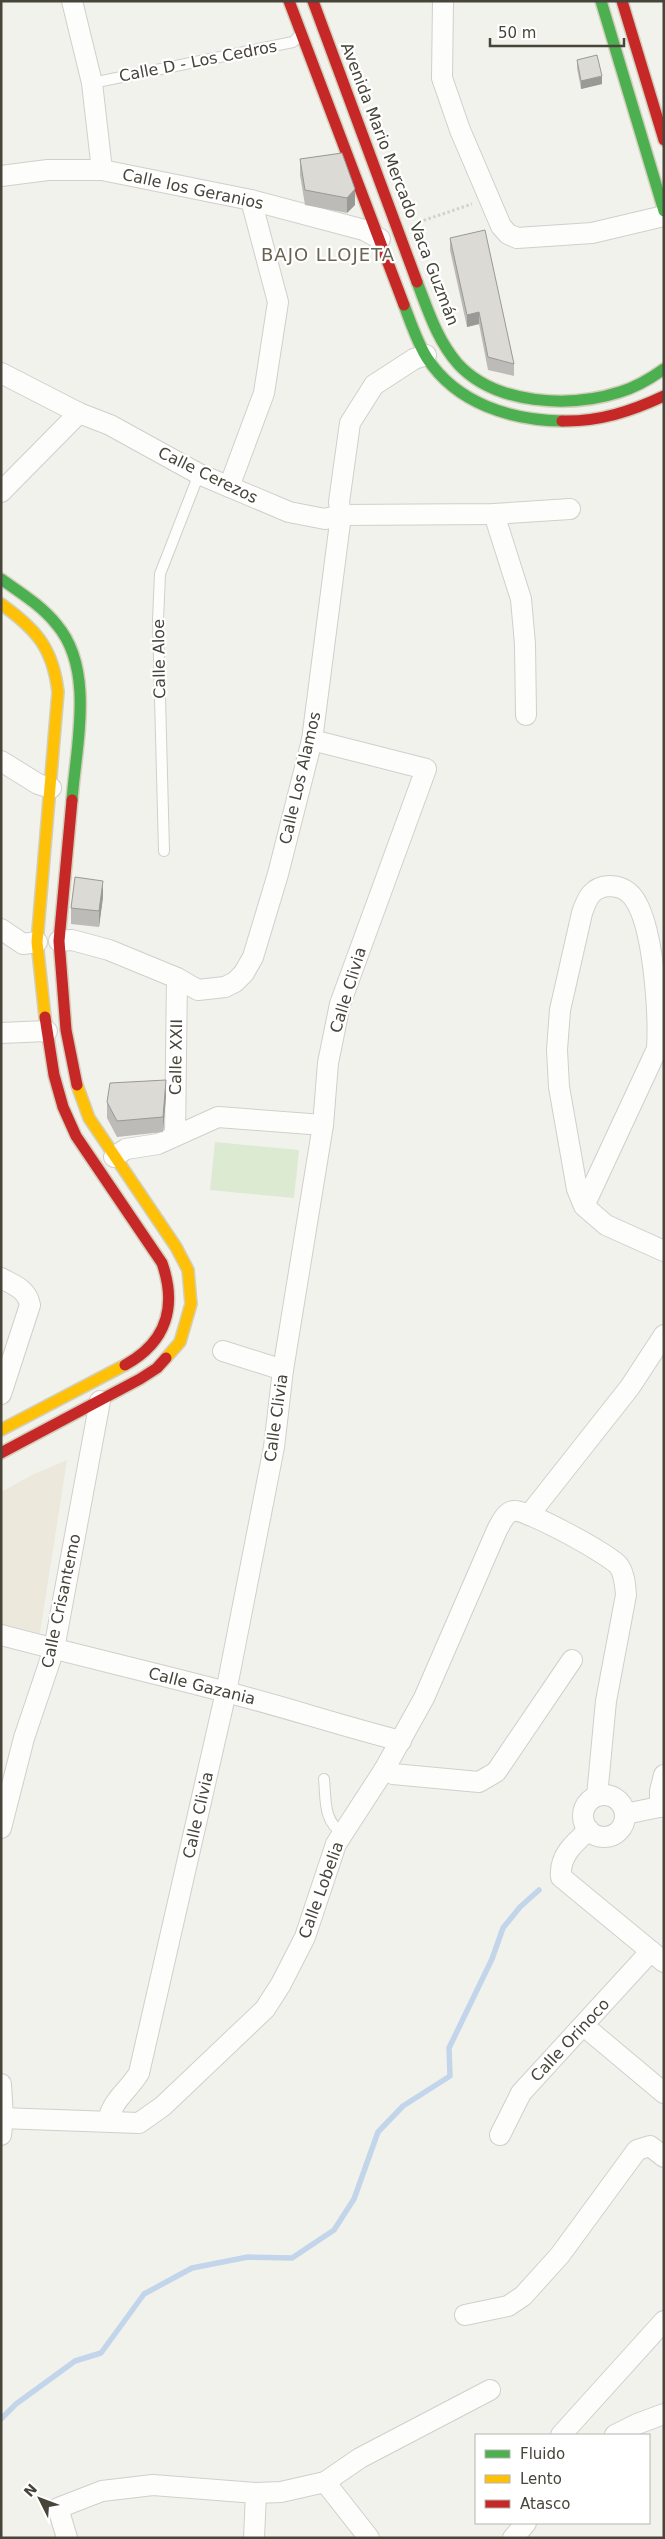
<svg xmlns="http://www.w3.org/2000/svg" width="665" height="2539" font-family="'DejaVu Sans',sans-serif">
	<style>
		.commercial { fill: #ece8db }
		.green { fill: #dbead0 }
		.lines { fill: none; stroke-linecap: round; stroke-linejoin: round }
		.stream { stroke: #c2d5eb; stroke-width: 5.5 }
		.lane-casing { stroke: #d0cfcb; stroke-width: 12 }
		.street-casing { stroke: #d0cfcb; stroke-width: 22 }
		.fast-casing { stroke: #d2cfbc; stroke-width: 14 }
		.slow-casing { stroke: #d2cfbc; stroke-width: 14 }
		.jam-casing { stroke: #d2cfbc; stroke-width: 14 }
		.path { stroke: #d2d1cb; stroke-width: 3; stroke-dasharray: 2.5 2.5; stroke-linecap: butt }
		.lane { stroke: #fdfdfc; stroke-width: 10 }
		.street { stroke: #fdfdfc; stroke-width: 20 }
		.fast { stroke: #4caf50; stroke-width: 11 }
		.slow { stroke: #ffc107; stroke-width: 11 }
		.jam { stroke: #c62828; stroke-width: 11 }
		.wall { fill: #bcbbb7 }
		.shaded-wall { fill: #999995 }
		.building { fill: #dbdad5; stroke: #999995 }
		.labels { text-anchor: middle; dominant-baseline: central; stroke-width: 4.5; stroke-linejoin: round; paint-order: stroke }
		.street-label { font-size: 16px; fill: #474439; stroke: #fff }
		.neighbourhood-label { font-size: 18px; letter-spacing: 1px; fill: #696352; stroke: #fff }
	</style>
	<rect width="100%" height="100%" fill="#f2f2ed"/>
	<path class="commercial" d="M67,1460L40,1633L1,1624V1492L34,1474Z"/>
	<path class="green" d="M215,1142L299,1150L294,1198L210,1190Z"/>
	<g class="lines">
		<path class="stream" d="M1,2419L16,2404L75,2361L101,2353L144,2294L192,2268L248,2257L292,2258L334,2230L354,2199L378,2132L403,2106L450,2076L449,2048L492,1959L503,1928L520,1907L539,1890"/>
		<g class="lane-casing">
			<g id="lane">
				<path d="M92,83L293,42L299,36"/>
				<path d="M164,851L158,620L160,574L199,474"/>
				<path d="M324,1779C326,1799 323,1822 343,1833"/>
			</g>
		</g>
		<g class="street-casing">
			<g id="street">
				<path d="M72,1L92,83L102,170"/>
				<path d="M443,1L442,78L460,130L501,226L508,234L517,238L592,233L664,216"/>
				<path d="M1,176L48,170H102L251,200L364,230L380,239"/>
				<path d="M1,373L79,413L110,425L199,474L289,512L325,519L341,515L494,514L570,509"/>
				<path d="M229,487L264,393L278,302L251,200"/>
				<path d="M1,492L79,413"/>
				<path d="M494,514L521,599L525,644L526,715"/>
				<path d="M1,761L38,784L51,788"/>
				<path d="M1,929L23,944L37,942"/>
				<path d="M59,941L72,940L109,950L177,978L198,990L225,987L235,982L244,973L253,957L278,874L312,740L341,515L339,502L350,423L374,385L414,359L426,355"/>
				<path d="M1,1033L47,1031"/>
				<path d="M175,1136L177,978"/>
				<path d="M114,1157L126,1149L158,1144L218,1117L323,1125"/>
				<path d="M584,1206L657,1049C659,1015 654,922 632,896C626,889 619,886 609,886C592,887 587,898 582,913L560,1010L557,1050L559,1087L577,1189L584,1206L606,1225L664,1251"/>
				<path d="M1,1278C14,1285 27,1289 30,1305L1,1394"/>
				<path d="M223,1351L283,1370"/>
				<path d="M529,1515L630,1387L664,1335"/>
				<path d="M1,1635C76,1655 151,1672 226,1692C285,1707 342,1726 401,1741"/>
				<path d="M384,1770L393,1774L479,1782L496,1772L572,1660"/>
				<circle cx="604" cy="1816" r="21"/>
				<path d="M660,1807V1791L664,1775"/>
				<path d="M625,1814L664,1806"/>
				<path d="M1,1828L24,1738L54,1649L100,1401"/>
				<path d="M589,1830C574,1843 559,1856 561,1877L664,1962"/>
				<path d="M584,2026L664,2093"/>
				<path d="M1,2084L3,2118L1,2135"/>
				<path d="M1,2118L139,2123L163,2106L265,2009L281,1984L305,1937L336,1844L384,1770L424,1698L497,1530C501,1523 506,1511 514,1511C527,1509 610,1555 619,1566C625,1575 625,1585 626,1595L606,1701L597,1796"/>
				<path d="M108,2121C112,2100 129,2090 139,2073L226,1692L274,1447L283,1370L323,1125L328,1063L340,1004L426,769L312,740"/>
				<path d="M500,2135L521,2093L651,1951"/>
				<path d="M465,2315L508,2306L523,2296L560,2255L637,2150L650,2146L664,2157"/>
				<path d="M561,2435L664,2321"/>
				<path d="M615,2435L637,2424L664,2414"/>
				<path d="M325,2482L369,2538"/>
				<path d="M67,2538L58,2508L102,2491L153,2485L256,2493L281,2492L325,2482L360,2458L490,2390"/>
				<path d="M254,2538L256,2493"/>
				<path d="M513,2538L526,2523"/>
			</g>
		</g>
		<g class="fast-casing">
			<g id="fast">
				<path d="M601,1L664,211"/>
				<path d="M417,282C428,310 437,340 458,364C496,405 570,408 620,392C637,387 650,379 664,369"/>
				<path d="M404,305C411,323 417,342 427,358C457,404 511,420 562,421"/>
				<path d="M1,579C21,593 42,606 57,625C95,670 76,746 72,800"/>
			</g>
		</g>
		<g class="slow-casing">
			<g id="slow">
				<path d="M1,604C36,629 53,648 58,692L37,942L45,1017"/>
				<path d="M77,1085L89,1118L176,1247L188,1270L191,1304L180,1342L166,1358"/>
				<path d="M1,1430L125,1365"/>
			</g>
		</g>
		<g class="jam-casing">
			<g id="jam">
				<path d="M289,1L404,305"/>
				<path d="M313,1L417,282"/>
				<path d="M622,1L664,140"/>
				<path d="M562,421C599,422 632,411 664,396"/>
				<path d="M72,800L59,941L66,1030L77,1085"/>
				<path d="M45,1017L54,1075L63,1107L76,1136L162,1263C177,1306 167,1342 125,1365"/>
				<path d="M1,1453L140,1379L157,1368L166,1358"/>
			</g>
		</g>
		<path class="path" d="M419,222L472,204"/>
		<use href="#lane" class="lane"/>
		<use href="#street" class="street"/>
		<use href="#fast" class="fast"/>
		<use href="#slow" class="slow"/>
		<use href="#jam" class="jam"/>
	</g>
	<g class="wall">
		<path d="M577,60L602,84L581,89L577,68Z"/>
		<path d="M342,153L355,205L347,213L305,205L300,175V159Z"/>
		<path d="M450,238L514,364V376L488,370L479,324L467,327L450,250Z"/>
		<path d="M103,897L99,927L71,924V908Z"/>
		<path d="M166,1096L163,1132L117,1137L107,1118V1102Z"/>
	</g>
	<g class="shaded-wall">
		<path d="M602,76V84L581,89V81Z"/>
		<path d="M355,189V205L347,213V198Z"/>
		<path d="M479,312V324L467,327V315Z"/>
		<path d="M103,881V897L99,927V911Z"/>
		<path d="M166,1080V1096L163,1132V1117Z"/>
	</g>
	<g class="building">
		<path d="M597,55L602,76L581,81L577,60Z"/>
		<path d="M342,153L355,189L347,198L305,190L300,159Z"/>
		<path d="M485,230L514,364L488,357L479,312L467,315L450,238Z"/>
		<path d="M75,877L103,881L99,911L71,908Z"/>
		<path d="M166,1080L163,1117L117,1121L107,1102L110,1083Z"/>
	</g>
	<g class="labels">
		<g class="street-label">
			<text transform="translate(198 61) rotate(-11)">Calle D - Los Cedros</text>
			<text transform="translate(400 184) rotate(69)">Avenida Mario Mercado Vaca Guzmán</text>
			<text transform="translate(193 189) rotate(12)">Calle los Geranios</text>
			<text transform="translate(208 475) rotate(26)">Calle Cerezos</text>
			<text transform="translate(159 659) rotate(-91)">Calle Aloe</text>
			<text transform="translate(300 778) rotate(-77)">Calle Los Alamos</text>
			<text transform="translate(348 990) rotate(-73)">Calle Clivia</text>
			<text transform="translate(176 1057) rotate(-89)">Calle XXII</text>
			<text transform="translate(276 1418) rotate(-82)">Calle Clivia</text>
			<text transform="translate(61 1601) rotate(-78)">Calle Crisantemo</text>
			<text transform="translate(202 1686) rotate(14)">Calle Gazania</text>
			<text transform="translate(198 1815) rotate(-77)">Calle Clivia</text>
			<text transform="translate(321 1890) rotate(-70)">Calle Lobelia</text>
			<text transform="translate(570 2040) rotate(-47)">Calle Orinoco</text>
		</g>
		<g class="neighbourhood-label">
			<text x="328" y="254">BAJO LLOJETA</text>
		</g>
	</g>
	<rect width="665" height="2539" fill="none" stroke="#474439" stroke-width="5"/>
	<rect x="475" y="2434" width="175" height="90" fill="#ffffff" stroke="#b5b4b0"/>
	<rect x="485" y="2450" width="25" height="8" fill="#4caf50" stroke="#b5b4b0"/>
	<text x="520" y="2459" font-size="15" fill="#474439">Fluido</text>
	<rect x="485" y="2475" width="25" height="8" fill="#ffc107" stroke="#b5b4b0"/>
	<text x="520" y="2484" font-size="15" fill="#474439">Lento</text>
	<rect x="485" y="2500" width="25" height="8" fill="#c62828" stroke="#b5b4b0"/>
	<text x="520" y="2509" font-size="15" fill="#474439">Atasco</text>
	<g transform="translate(40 2499) rotate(312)" stroke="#ffffff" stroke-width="4" paint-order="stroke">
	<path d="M0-4L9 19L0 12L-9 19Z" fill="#474439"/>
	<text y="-8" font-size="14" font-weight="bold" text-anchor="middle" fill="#474439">N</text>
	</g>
	<path d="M490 38v8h134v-8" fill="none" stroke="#474439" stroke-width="2.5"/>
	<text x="498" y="38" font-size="15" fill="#474439" stroke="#ffffff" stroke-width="4" paint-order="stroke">50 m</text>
</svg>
